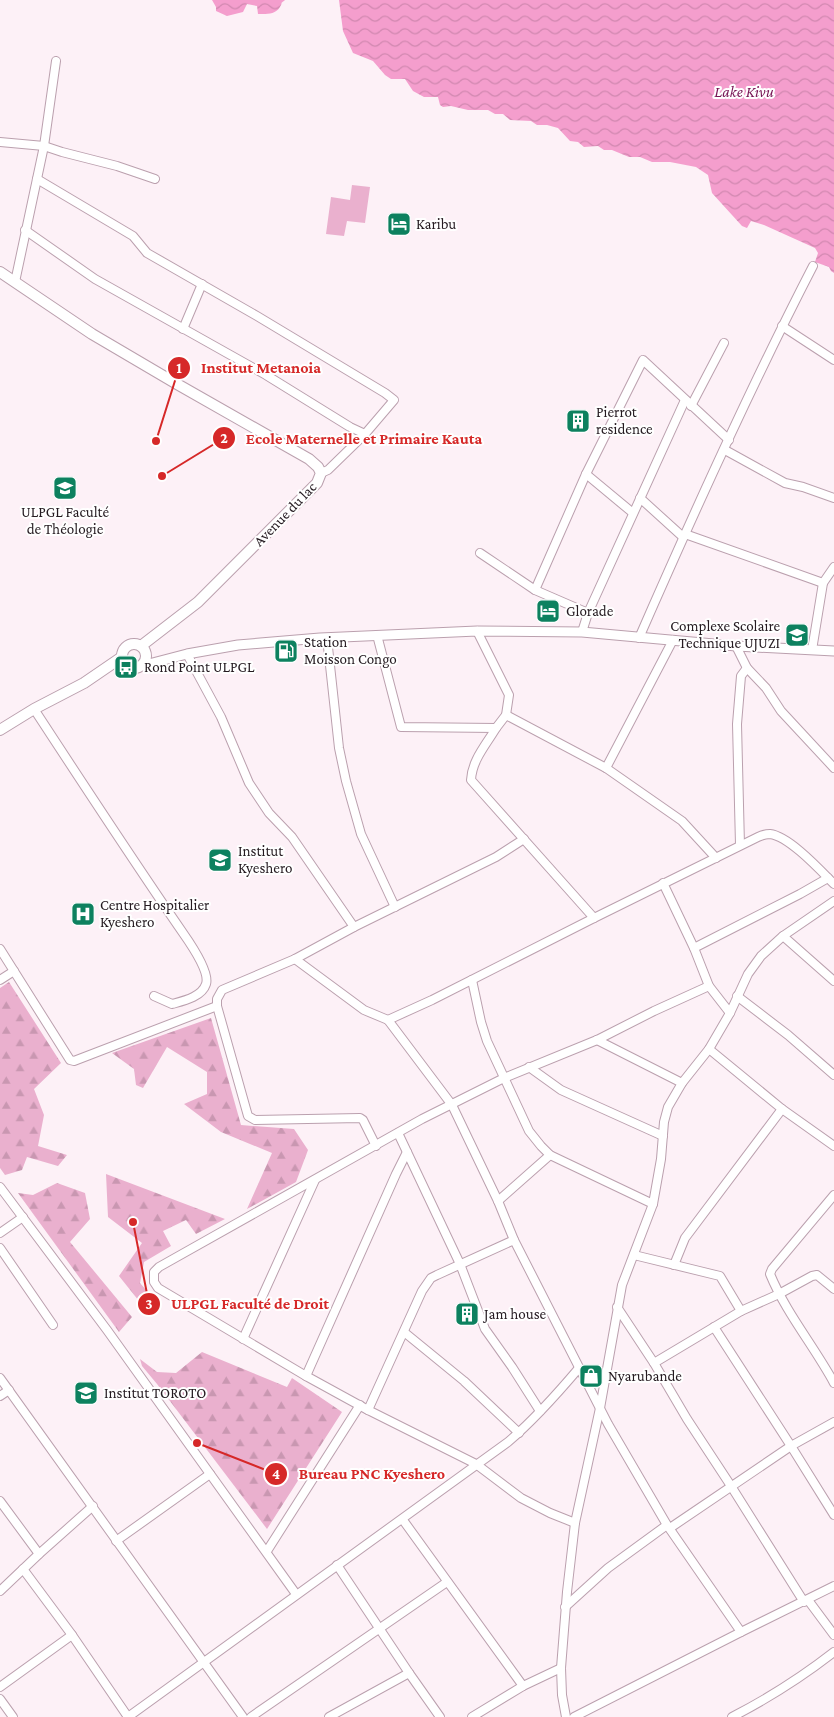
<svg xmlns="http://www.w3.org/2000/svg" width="834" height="1717" font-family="'Crimson Pro',serif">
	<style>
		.forest { fill: url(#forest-firs) }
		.park { fill: #eab0ce }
		.water { fill: url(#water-waves) }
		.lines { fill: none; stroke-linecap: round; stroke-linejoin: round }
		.minor-casing { stroke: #bba0ae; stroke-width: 10 }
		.tertiary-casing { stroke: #bba0ae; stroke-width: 11 }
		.secondary-casing { stroke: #bba0ae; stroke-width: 12 }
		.minor { stroke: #fff; stroke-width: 8 }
		.tertiary { stroke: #fff; stroke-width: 9 }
		.secondary { stroke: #fff; stroke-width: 10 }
		.labels { text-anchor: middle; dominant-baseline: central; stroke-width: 4; stroke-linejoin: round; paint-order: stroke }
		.poi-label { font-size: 15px; fill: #241a20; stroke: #fff; text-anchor: start }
		.street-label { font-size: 15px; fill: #241a20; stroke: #fff }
		.water-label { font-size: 16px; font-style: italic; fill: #781656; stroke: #fff }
		.leader { fill: none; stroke: #d62828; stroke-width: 2 }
		.callout-dot { fill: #d62828; stroke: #fff; stroke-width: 2 }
		.mark-label { font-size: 15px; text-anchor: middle; font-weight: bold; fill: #fff }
		.callout-label { font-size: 16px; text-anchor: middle; font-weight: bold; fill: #d62828; stroke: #fff; stroke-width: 4; stroke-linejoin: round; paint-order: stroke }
	</style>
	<defs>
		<pattern id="forest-firs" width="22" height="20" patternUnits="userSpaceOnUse" patternTransform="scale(1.25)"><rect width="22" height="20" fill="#eab0ce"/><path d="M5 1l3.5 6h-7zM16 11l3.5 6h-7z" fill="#c997b1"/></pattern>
		<pattern id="water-waves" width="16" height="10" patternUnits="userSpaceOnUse" patternTransform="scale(1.25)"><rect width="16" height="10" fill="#f49ecd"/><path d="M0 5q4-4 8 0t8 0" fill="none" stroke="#d188b0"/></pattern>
	</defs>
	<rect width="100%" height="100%" fill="#fdf1f7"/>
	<g class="forest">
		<path d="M9,982L61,1063L34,1089L44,1115L38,1146L67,1155L58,1166L27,1157L22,1170L5,1175L0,1168V988Z"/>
		<path d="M211,1018L241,1125L294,1129L308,1150L296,1182L247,1209L272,1153L221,1132L184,1104L207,1094V1072L167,1047L143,1088L136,1085L134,1069L112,1053Z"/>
		<path d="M106,1174L225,1219L196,1234L186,1220L163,1231L171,1246L144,1262L140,1283L153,1298L143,1306L119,1276L142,1243L108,1217Z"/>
		<path d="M57,1183L85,1193L90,1219L70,1242L132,1317L119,1332L18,1193L33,1195Z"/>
		<path d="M202,1352L287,1387L292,1378L342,1412L267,1529L157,1384L142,1366L140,1359L157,1372L176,1373Z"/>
	</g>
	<path class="park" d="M352,185L370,187L365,223L347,221L344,236L326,234L331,197L350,200Z"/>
	<g class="water">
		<path d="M212,0H285C278,6 284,0 280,7C275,15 266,14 258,14L257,6L247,4L243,12L227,16L216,11V7Z"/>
		<path d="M339,0H834V273L831,271L829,267L815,262L818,253L815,248L764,225L751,221L747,228L742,226L712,193L708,175L696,167L670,162H652L640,157H629L612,150H604L598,146L584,147L578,142L570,141L558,128L547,125H537L531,121L510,120L503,114H495L488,110H468L451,106L443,107L440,105L438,97H424L413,91L405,79H391L385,75L373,61L353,53L343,31Z"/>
	</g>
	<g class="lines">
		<g class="minor-casing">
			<g id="minor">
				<path d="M0,142L44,146L62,152L117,166L155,179"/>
				<path d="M37,179L133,236L147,253L257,316L385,393L394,400L365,434L328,470L321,473"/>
				<path d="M25,230L95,279L266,375L350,427L365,434"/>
				<path d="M15,282L44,146L56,61"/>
				<path d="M782,326L834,360"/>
				<path d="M183,329L202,284"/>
				<path d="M691,406L724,343"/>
				<path d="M725,450L785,483L803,487L834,498"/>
				<path d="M586,474L633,513"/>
				<path d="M640,498L683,537"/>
				<path d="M685,534L823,583"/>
				<path d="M480,553L535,590L588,613"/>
				<path d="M535,590L586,474L643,360L729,440"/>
				<path d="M582,632L588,613L685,400"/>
				<path d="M377,635L401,727L496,728L506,715L509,695L477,631"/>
				<path d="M327,638L339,748L346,781L361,834L395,907"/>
				<path d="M639,638C694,512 750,388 813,266"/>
				<path d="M736,646L747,668L766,688L781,711L834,768"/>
				<path d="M812,650L823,583L834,567"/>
				<path d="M187,654L221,717L249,783L269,813L292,837L354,927"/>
				<path d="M34,709C83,784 132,859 183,933C190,943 210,972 206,984C202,997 183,1001 172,1004L154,996"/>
				<path d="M506,715L606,768L682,821L716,858"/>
				<path d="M496,728C486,745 472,760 471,780L594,918"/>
				<path d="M606,768L673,640"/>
				<path d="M740,845L737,724L741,676L747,668"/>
				<path d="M663,883L694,948L709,986L730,1013"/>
				<path d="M783,936L834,981"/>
				<path d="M694,948L800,894L828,878"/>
				<path d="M0,949L70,1060L74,1061L217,1006V999L222,990L295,959L354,927L496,857L524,839"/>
				<path d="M295,959L364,1010L388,1020L452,1105L498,1201L514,1240L608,1424L667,1525L741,1632"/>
				<path d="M0,980L14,971"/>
				<path d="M472,980L481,1022L487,1041L529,1131L541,1146L550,1155L653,1204"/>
				<path d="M737,996L788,1035L834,1075"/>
				<path d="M217,1006L248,1116L255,1120L360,1118L363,1120L376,1146"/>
				<path d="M388,1020L432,1000L594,918L758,837C762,835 766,834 770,834C789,836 821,871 834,884"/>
				<path d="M597,1040L682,1083"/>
				<path d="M709,1049L782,1109L834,1146"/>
				<path d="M529,1067L561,1090L663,1136"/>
				<path d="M398,1133L460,1264L485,1329L512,1367L540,1411"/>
				<path d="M0,1187L107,1330L296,1594"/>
				<path d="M834,1195L772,1269L770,1274C786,1313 814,1346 834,1383"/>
				<path d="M498,1201L550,1155"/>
				<path d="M0,1233L23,1217"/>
				<path d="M0,1248L53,1325"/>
				<path d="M634,1255L720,1276L741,1311"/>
				<path d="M674,1265L685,1238L782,1109"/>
				<path d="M617,1307L654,1363L687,1419L731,1486L804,1602"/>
				<path d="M714,1327L791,1446L834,1515"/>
				<path d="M404,1332L464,1381L519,1433"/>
				<path d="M243,1339L315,1180"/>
				<path d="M654,1363L741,1311L779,1294L812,1276L817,1275L834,1289"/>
				<path d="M306,1376L396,1174L407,1152"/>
				<path d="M0,1378L243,1717"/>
				<path d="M0,1396L9,1390"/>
				<path d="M368,1410L422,1291L431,1278L437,1275L514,1240"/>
				<path d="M0,1501L39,1554"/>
				<path d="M403,1520L523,1686"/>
				<path d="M575,1523L550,1513L521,1498L476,1464L368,1410L306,1376L158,1288L154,1282V1272L159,1267L422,1119L504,1078L597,1040L654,1011L709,986"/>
				<path d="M670,1528L791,1446L834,1422"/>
				<path d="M116,1541L210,1474"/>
				<path d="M267,1551L360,1405"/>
				<path d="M337,1565L409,1673L440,1717"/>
				<path d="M23,1569L72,1635L128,1717"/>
				<path d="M0,1591L39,1554L93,1506"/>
				<path d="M808,1600L834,1635"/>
				<path d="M565,1607L608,1568L667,1525"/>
				<path d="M0,1687L72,1635"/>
				<path d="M0,1699L13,1717"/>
				<path d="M128,1717L508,1442C534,1420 557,1394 579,1368"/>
				<path d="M251,1717L447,1582"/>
				<path d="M329,1717L409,1673"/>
				<path d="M472,1717L523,1686L561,1668"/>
				<path d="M566,1717L562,1695L561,1668L567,1592L575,1523L600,1408L622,1285L653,1204L661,1159L664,1122L668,1107L682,1083L709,1049L730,1013L748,974L761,956L783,936L834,901"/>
				<path d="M574,1717L741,1632L834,1586"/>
				<path d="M732,1717C767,1699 802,1677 834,1652"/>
			</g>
		</g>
		<g class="tertiary-casing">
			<path id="tertiary" d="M141,666L187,654L238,645L320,638L477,631L582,632L736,646L834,651"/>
		</g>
		<g class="secondary-casing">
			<g id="secondary">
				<path d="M0,272L92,334L177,384L309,459L318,467L321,473L317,483L198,602L141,646"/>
				<circle cx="134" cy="656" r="12"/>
				<path d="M0,730L34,709L84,683L122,657"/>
			</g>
		</g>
		<use href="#minor" class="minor"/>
		<use href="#tertiary" class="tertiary"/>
		<use href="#secondary" class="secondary"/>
	</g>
	<defs>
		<g id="hotel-square" transform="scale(1.25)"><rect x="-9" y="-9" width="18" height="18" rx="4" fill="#0d815f" stroke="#fff"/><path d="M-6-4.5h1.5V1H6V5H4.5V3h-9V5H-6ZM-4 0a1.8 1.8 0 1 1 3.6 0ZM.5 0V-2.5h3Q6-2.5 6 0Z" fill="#fff"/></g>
		<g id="building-square" transform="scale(1.25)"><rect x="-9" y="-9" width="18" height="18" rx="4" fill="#0d815f" stroke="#fff"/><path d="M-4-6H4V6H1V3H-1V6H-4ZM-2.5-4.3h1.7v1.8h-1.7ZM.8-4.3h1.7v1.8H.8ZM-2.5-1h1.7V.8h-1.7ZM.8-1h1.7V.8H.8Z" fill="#fff"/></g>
		<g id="university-square" transform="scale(1.25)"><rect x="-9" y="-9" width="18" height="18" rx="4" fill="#0d815f" stroke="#fff"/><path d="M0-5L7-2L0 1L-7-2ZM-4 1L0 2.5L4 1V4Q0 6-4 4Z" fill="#fff"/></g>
		<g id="school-square" transform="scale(1.25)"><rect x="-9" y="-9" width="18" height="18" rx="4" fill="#0d815f" stroke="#fff"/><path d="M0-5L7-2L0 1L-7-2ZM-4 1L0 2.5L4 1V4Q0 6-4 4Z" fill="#fff"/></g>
		<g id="fuel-square" transform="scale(1.25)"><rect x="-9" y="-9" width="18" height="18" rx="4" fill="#0d815f" stroke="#fff"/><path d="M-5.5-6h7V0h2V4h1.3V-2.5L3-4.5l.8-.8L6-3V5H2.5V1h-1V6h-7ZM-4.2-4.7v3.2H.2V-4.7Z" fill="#fff"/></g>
		<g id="bus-square" transform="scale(1.25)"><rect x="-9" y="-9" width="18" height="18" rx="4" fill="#0d815f" stroke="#fff"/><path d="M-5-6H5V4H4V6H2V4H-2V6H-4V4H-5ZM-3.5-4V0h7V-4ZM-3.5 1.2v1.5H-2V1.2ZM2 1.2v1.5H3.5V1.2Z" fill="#fff"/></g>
		<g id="hospital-square" transform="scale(1.25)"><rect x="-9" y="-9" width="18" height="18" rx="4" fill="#0d815f" stroke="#fff"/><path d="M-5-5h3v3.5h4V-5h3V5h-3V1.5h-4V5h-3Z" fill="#fff"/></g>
		<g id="shop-square" transform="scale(1.25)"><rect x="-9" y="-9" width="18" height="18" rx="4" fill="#0d815f" stroke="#fff"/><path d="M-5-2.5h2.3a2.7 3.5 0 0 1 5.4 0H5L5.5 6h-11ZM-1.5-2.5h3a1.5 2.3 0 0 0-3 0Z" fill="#fff"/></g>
	</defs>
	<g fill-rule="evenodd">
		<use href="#hotel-square" x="399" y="224"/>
		<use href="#building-square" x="578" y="421"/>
		<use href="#university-square" x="65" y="488"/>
		<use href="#hotel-square" x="548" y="611"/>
		<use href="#school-square" x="797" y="635"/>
		<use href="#fuel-square" x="286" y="651"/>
		<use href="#bus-square" x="126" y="667"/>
		<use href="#school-square" x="220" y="860"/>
		<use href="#hospital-square" x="83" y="914"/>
		<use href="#building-square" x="467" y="1314"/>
		<use href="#shop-square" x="591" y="1376"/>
		<use href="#school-square" x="86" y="1393"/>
	</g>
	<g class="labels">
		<g class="poi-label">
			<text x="416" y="224">Karibu</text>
			<text x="596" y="412">Pierrot<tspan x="596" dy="17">residence</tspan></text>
			<text x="65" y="512" text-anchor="middle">ULPGL Faculté<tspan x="65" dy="17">de Théologie</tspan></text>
			<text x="566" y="611">Glorade</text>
			<text x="780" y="626" text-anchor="end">Complexe Scolaire<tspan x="780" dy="17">Technique UJUZI</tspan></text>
			<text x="304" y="642">Station<tspan x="304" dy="17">Moisson Congo</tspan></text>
			<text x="144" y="667">Rond Point ULPGL</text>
			<text x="238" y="851">Institut<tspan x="238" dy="17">Kyeshero</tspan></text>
			<text x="100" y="905">Centre Hospitalier<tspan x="100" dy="17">Kyeshero</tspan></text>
			<text x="484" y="1314">Jam house</text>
			<text x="608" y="1376">Nyarubande</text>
			<text x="104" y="1393">Institut TOROTO</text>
		</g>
		<g class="street-label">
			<text transform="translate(285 514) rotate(-46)">Avenue du lac</text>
		</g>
		<g class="water-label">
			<text x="744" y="91">Lake Kivu</text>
		</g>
	</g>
	<path class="leader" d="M156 441L179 368M162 476L224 438M133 1222L149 1304M197 1443L276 1474"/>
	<g class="callout-dot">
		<circle cx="156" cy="441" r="5"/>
		<circle cx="162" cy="476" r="5"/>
		<circle cx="133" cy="1222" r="5"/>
		<circle cx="197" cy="1443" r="5"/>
		<circle cx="179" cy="368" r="12"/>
		<circle cx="224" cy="438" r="12"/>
		<circle cx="149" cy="1304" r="12"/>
		<circle cx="276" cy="1474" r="12"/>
	</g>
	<g class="mark-label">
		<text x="179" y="373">1</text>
		<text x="224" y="443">2</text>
		<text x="149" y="1309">3</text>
		<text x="276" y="1479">4</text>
	</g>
	<g class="callout-label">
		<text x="261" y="373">Institut Metanoia</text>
		<text x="364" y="444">Ecole Maternelle et Primaire Kauta</text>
		<text x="250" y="1309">ULPGL Faculté de Droit</text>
		<text x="372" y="1479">Bureau PNC Kyeshero</text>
	</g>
</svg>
